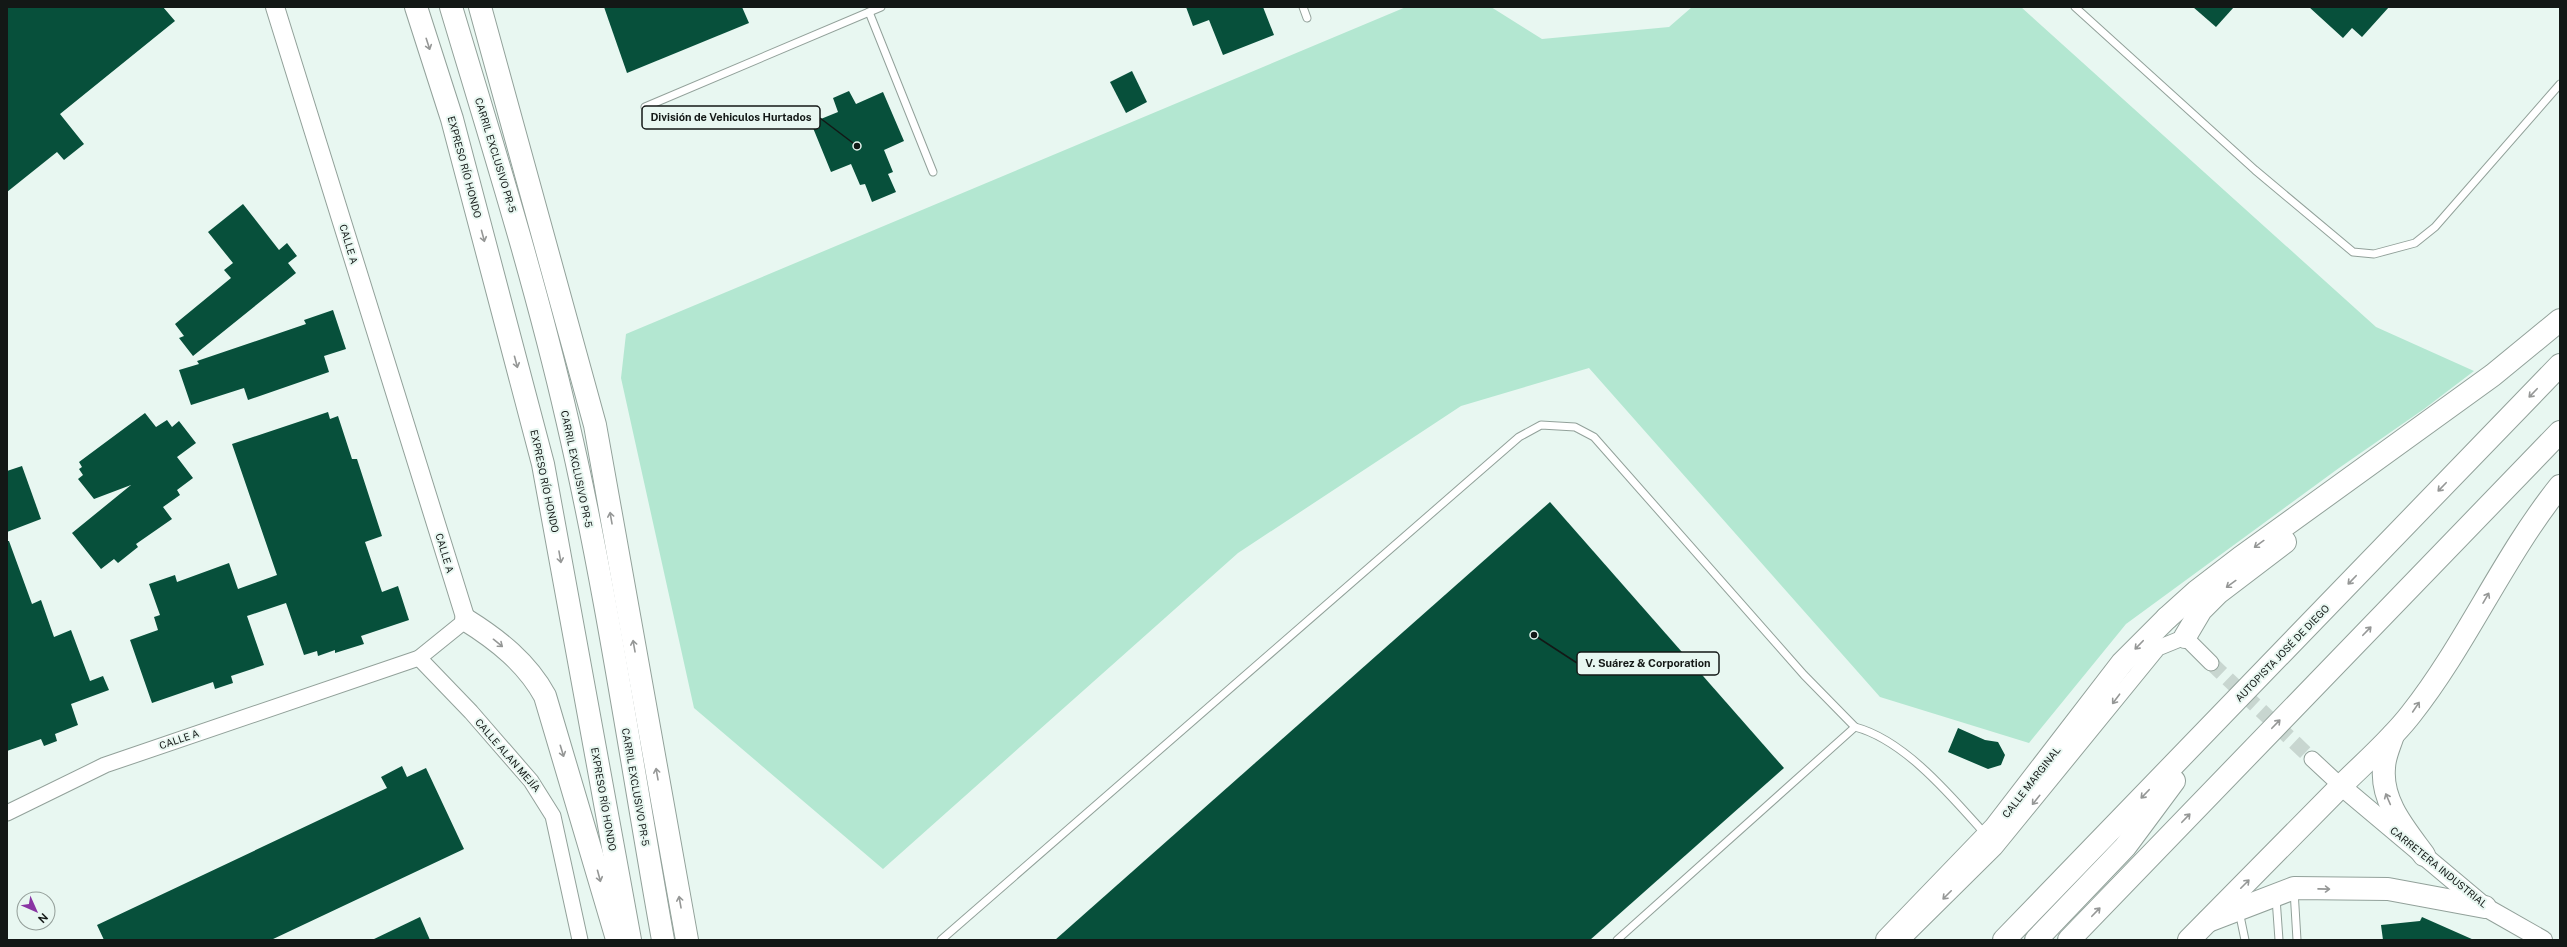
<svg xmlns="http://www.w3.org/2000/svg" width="2567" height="947" font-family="'Public Sans',sans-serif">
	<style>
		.green { fill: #b3e7d1 }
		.building { fill: #07503b }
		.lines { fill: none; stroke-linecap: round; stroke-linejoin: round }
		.minor-tunnel { stroke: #c8d6d0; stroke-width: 15; stroke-dasharray: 15 8; stroke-linecap: butt }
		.service-casing { stroke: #92a19a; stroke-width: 9 }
		.minor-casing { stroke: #92a19a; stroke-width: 17 }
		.tertiary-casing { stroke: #92a19a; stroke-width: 20 }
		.trunk-casing { stroke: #92a19a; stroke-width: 24 }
		.motorway-casing { stroke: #92a19a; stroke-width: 24 }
		.service { stroke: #fff; stroke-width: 7 }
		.minor { stroke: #fff; stroke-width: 15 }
		.tertiary { stroke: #fff; stroke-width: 18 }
		.trunk { stroke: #fff; stroke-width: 22 }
		.motorway { stroke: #fff; stroke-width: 22 }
		.oneway { stroke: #959796 }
		.labels { text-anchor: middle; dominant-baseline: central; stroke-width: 4; stroke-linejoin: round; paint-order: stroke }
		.street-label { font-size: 10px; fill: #131816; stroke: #e8f7f1 }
		.leader { fill: none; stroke: #131816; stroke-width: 1.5 }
		.callout-dot { fill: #131816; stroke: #e8f7f1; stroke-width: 1.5 }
		.callout { fill: #e8f7f1; stroke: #131816; stroke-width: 1.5 }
		.callout-label { font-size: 11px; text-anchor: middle; font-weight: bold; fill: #131816 }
	</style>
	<rect width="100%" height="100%" fill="#e8f7f1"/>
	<path class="green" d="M1406,7H1491L1542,39L1669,27L1692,7H2021L2376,327L2474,371L2424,409L2339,468L2126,624L2029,743L1880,697L1589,368L1461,406L1238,553L883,869L694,708L621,378L626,334Z"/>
	<g class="building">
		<path d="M7,7H163L175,21L60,114L84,144L64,160L57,152L7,192Z"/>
		<path d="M604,7H742L749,23L627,73Z"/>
		<path d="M1186,7H1263L1274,35L1223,55L1209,20L1193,26Z"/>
		<path d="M2193,7H2234L2216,27Z"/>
		<path d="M2309,7H2389L2362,37L2352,28L2343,38Z"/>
		<path d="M1132,71L1147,102L1126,113L1110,82Z"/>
		<path d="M849,91L856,104L883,92L904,141L884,150L893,172L888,174L896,192L872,202L865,184L860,185L851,164L831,172L811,123L838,112L833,98Z"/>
		<path d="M243,204L279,250L287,243L297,256L288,263L296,273L193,356L179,338L184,336L175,324L231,278L224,270L233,263L208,232Z"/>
		<path d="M333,310L346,349L324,356L329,372L248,400L244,388L191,405L179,370L199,364L197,361L306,324L304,320Z"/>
		<path d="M328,412L330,419L338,416L352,459H357L382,536L365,542L382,592L398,586L409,620L361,636L364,644L335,653V650L318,656L317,651L304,655L286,603L247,616L264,665L231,676L233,683L215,689L213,682L152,703L130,640L158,630L154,617L160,615L149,584L175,575L177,582L229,563L238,589L277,575L232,444Z"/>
		<path d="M145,413L156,427L167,420L172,427L179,421L196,443L177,457L193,478L177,490L180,495L163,507L172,519L136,544L138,547L118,563L114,559L101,569L72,533L131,485L94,499L78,479L83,475L79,469L82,467L79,462Z"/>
		<path d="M22,466L41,519L7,532V471Z"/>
		<path d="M1550,502L1784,768L1590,940H1055Z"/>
		<path d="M7,541H9L32,604L41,600L54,637L71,630L90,681L103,676L109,690L71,704L78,725L55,734L57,741L44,746L41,739L7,751Z"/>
		<path d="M1958,728L1985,740L1998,742L2005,755L2001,765L1988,769L1948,752Z"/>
		<path d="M402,766L407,777L426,768L464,849L271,940H104L97,925L387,788L381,777Z"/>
		<path d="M420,917L430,940H372Z"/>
		<path d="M2422,917L2474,940H2383L2381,925L2420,921Z"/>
	</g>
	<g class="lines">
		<path class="minor-tunnel" d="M2211,663L2312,759"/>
		<g class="service-casing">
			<g id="service">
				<path d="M1303,7L1307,18"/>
				<path d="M2075,7L2255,170L2353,252L2374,254L2415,243L2435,227L2560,84"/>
				<path d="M869,12L933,172"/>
				<path d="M645,107L881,7"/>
				<path d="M2294,890L2297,940"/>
				<path d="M2276,898L2279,940"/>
				<path d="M2239,911L2245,940"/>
				<path d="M941,940L1519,437L1541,425L1575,427L1594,437L1804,675L1855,727"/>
				<path d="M1617,940L1855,727C1905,740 1952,797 1986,835"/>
			</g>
		</g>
		<g class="minor-casing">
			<g id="minor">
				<path d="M419,658L471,712L531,781L553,816L580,940"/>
				<path d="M2312,759L2341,786"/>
				<path d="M7,813L105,765L419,658L466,620"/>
				<path d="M1902,940L1995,848L2158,648L2185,637L2211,663"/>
			</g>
		</g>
		<g class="tertiary-casing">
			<g id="tertiary">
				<path d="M275,7L466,620"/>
				<path d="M2341,786L2485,907L2543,940"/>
			</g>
		</g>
		<g class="trunk-casing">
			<g id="trunk">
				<path d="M2208,921L2294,888L2388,889L2485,907"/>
				<path d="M1887,940L1995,828L2122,663L2167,618"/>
				<path d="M2189,940L2341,786"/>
			</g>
		</g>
		<g class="motorway-casing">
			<g id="motorway">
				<path d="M416,7L452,119L543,464L630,940"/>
				<path d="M451,7C492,144 535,280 567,419C607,591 632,767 663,940"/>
				<path d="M480,7L595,425L687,940"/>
				<path d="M2167,618L2197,591L2240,558L2493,375L2560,320"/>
				<path d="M466,620C498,640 527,663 545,696L617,939"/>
				<path d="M2185,637L2201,610L2218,593L2285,542"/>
				<path d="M2393,735C2390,745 2384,757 2384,768C2381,802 2405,829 2424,855"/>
				<path d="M2341,786C2364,763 2391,740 2411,714C2467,643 2503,557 2560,486"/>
				<path d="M2004,940L2560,365"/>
				<path d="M2036,940L2125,847L2174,781"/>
				<path d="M2069,940L2560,432"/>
			</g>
		</g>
		<use href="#service" class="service"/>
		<use href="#minor" class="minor"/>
		<use href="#tertiary" class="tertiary"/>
		<use href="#trunk" class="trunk"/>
		<use href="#motorway" class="motorway"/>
	</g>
	<defs><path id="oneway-shaft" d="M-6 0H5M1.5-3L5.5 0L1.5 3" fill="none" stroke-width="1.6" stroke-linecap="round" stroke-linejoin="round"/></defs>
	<g class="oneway">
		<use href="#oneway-shaft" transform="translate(428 44) rotate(72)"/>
		<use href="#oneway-shaft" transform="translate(483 236) rotate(75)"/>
		<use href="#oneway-shaft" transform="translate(516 362) rotate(75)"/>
		<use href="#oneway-shaft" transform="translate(2533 393) rotate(134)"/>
		<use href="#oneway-shaft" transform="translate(2442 487) rotate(134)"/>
		<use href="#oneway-shaft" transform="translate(611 518) rotate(-100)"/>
		<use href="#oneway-shaft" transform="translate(2259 544) rotate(144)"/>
		<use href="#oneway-shaft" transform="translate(560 557) rotate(80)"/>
		<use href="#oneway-shaft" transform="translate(2352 580) rotate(134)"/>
		<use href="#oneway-shaft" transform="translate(2231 584) rotate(144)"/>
		<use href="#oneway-shaft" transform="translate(2486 598) rotate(-60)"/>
		<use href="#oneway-shaft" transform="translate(2367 631) rotate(-46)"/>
		<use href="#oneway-shaft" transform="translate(498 643) rotate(39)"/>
		<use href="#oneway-shaft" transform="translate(2139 645) rotate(134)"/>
		<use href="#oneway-shaft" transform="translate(634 646) rotate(-100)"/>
		<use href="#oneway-shaft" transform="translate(2116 699) rotate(127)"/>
		<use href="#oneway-shaft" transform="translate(2416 707) rotate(-56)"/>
		<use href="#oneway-shaft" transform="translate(2276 724) rotate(-46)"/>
		<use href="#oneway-shaft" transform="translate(562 751) rotate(73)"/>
		<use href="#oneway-shaft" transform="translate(657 774) rotate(-100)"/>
		<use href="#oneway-shaft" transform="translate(2145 794) rotate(134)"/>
		<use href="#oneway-shaft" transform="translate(2388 799) rotate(-113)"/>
		<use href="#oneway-shaft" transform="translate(2036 800) rotate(129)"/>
		<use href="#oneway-shaft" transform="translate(2186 818) rotate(-46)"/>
		<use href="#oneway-shaft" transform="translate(599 876) rotate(75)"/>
		<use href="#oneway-shaft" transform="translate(2245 884) rotate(-45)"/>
		<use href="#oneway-shaft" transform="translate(2324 889) rotate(1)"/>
		<use href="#oneway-shaft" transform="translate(1947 895) rotate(135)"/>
		<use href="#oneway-shaft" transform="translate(680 902) rotate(-100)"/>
		<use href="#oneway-shaft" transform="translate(2096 912) rotate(-46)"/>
	</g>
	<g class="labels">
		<g class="street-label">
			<text transform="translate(496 155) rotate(73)">CARRIL EXCLUSIVO PR-5</text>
			<text transform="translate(465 167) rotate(75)">EXPRESO RÍO HONDO</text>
			<text transform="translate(349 244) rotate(73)">CALLE A</text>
			<text transform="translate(577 469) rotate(78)">CARRIL EXCLUSIVO PR-5</text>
			<text transform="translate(545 481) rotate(78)">EXPRESO RÍO HONDO</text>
			<text transform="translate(445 553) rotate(73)">CALLE A</text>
			<text transform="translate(2282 653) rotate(-46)">AUTOPISTA JOSÉ DE DIEGO</text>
			<text transform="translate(179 739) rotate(-19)">CALLE A</text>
			<text transform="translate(508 755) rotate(49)">CALLE ALAN MEJÍA</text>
			<text transform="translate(2031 782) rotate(-52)">CALLE MARGINAL</text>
			<text transform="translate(636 787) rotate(80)">CARRIL EXCLUSIVO PR-5</text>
			<text transform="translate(604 799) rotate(80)">EXPRESO RÍO HONDO</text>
			<text transform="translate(2439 867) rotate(39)">CARRETERA INDUSTRIAL</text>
		</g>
	</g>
	<path class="leader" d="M857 146L820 118M1534 635L1577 663"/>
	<g class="callout-dot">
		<circle cx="857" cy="146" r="4"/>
		<circle cx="1534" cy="635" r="4"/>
	</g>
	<g class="callout">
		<rect x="642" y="106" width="178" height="23" rx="4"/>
		<rect x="1577" y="652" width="142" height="23" rx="4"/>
	</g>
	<g class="callout-label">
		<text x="731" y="121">División de Vehiculos Hurtados</text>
		<text x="1648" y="667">V. Suárez &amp; Corporation</text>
	</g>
	<rect width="2567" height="947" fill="none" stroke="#131816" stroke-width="16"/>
	<g transform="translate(36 911) rotate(135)"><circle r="19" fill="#e8f7f1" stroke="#939e99"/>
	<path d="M0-3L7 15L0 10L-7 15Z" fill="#8935a3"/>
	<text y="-6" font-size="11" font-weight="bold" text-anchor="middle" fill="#131816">N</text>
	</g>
</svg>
